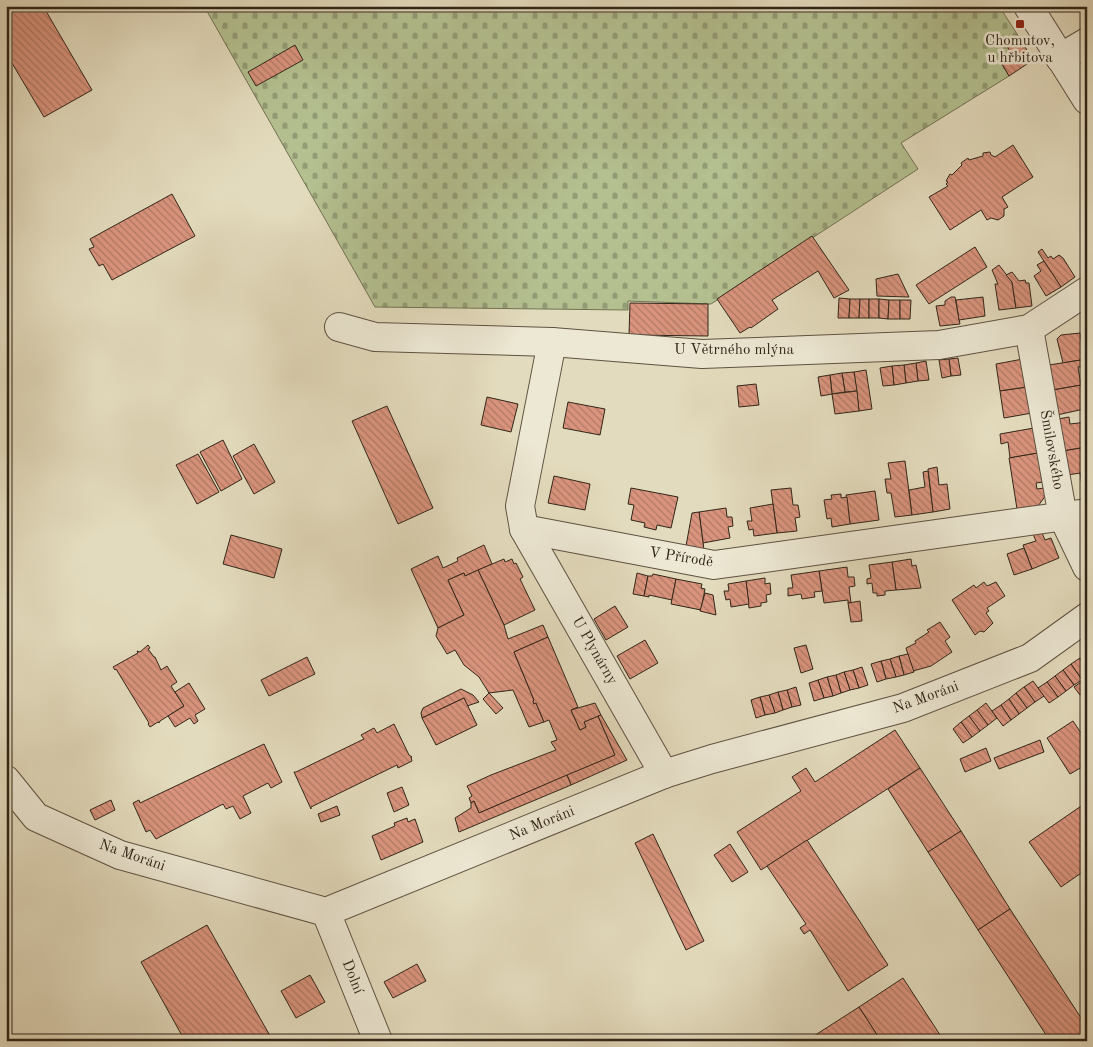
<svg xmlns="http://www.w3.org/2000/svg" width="1093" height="1047" font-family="'Old Standard TT',serif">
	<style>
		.cemetery { fill: url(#cemetery-stones); stroke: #727254 }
		.building { fill: url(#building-back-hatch); stroke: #312519 }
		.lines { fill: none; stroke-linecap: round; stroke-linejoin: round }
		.minor-casing { stroke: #5e5242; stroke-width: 30 }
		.minor { stroke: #ede8d4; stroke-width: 28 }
		.poi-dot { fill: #8f2418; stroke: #ede8d4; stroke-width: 2 }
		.labels { text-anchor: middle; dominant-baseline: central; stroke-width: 5; stroke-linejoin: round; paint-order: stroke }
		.poi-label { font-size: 15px; fill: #312519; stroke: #ede8d4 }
		.street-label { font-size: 15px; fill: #312519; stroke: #ede8d4 }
	</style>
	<defs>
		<pattern id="cemetery-stones" width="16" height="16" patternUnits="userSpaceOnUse" patternTransform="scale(1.25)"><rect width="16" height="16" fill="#b4c090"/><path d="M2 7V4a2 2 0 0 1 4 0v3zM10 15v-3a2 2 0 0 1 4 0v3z" fill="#939c75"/></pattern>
		<pattern id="building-back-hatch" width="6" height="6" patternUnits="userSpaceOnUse" patternTransform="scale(1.25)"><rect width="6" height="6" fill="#da947d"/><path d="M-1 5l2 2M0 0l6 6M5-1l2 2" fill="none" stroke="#b17966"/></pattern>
	</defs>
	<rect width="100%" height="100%" fill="#e3dbbd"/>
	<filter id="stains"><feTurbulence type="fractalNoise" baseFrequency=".004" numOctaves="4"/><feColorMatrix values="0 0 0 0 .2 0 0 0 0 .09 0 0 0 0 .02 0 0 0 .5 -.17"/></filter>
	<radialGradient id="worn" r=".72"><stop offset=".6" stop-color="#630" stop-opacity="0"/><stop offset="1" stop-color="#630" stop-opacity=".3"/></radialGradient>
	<path class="cemetery" d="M204,6H999L1019,37L1006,45L1014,57L1002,64L1009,76L901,143L918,169L711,304L628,301V310L375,307Z"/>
	<g class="building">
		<path d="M6,6H43L92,90L44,117L6,53Z"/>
		<path d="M1019,37L1033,60L1009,76L1002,64L1014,57L1006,45Z"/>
		<path d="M295,45L303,60L256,86L248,72Z"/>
		<path d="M1013,145L1033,177L1002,197L1008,207L1004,209V216L998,220L991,218L987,220L981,210L950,230L929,197L948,186L946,184L948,182L946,181L950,174L952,175L962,165L961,163L968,158L969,160L983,156V153L990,152L991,155L995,157Z"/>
		<path d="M172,194L195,236L112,280L103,264L99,266L89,249L94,247L90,239Z"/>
		<path d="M812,236L849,290L834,298L818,271L772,300L778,309L751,328L750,327L740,333L717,299Z"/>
		<path d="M975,247L987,267L929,304L916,285Z"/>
		<path d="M1042,249L1048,258L1051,256L1053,259L1059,255L1063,258L1075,277L1061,287L1038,252Z"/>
		<path d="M1044,261L1061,287L1046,296L1034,276L1041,271L1037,265Z"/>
		<path d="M999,265L1012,282L1016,308L999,310L995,284H998L992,270Z"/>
		<path d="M1012,272L1019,281L1025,280L1026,283H1029L1032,306L1016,308L1012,282L1006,275Z"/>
		<path d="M898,274L909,297L877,296L876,279Z"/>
		<path d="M951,297H955L960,324L940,326L936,306L945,305V301Z"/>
		<path d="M983,297L985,316L959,320L956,300Z"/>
		<path d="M839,298L850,299L849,318H838Z"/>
		<path d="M850,299H860L859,318H849Z"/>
		<path d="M860,299H869V318H859Z"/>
		<rect x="869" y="299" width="10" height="19"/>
		<path d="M879,299L889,300L888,319L879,318Z"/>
		<path d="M889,300H900V319H888Z"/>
		<path d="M900,300H911L910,319H900Z"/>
		<path d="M630,303L708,304V336L629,335Z"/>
		<path d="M1080,333L1082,346H1087V359L1063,363L1057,339L1061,335Z"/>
		<path d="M958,358L961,375L951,376L949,359Z"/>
		<path d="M949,359L951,376L942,378L939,360Z"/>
		<path d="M1023,359L1028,387L1000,391L996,364Z"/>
		<path d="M1087,359V366L1078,367L1081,385L1053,390L1049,365Z"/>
		<path d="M926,361L929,380L918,381L916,363Z"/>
		<path d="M916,363L918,381L906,383L904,365Z"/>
		<path d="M904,365L906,383L894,385L892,366Z"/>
		<path d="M892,366L894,385L883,386L880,368Z"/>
		<path d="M866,370L872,409L859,411L854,372Z"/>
		<path d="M854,372L857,391L845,392L842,373Z"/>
		<path d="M842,373L845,392L832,394L830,375Z"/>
		<path d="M830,375L832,394L821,396L818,377Z"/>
		<path d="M756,384L759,405L739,407L737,386Z"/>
		<path d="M1081,385L1084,409L1057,415L1053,390Z"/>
		<path d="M1028,387L1032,413L1004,418L1000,391Z"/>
		<path d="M857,391L859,411L835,414L832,394Z"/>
		<path d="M487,397L518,404L511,432L481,425Z"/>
		<path d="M568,402L605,409L600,435L563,428Z"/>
		<path d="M387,406L433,508L398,524L352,421Z"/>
		<path d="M1069,417L1070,424L1087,422V447L1063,451L1058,419Z"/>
		<path d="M1034,428L1038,453L1010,458L1008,442L1001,444L1000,434Z"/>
		<path d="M223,440L242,479L221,491L200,452Z"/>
		<path d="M254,444L275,482L254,494L233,456Z"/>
		<path d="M1087,447V472L1067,475L1063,451Z"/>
		<path d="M1038,453L1043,482L1036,483L1037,489L1044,488L1046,495L1038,506L1017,509L1009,458Z"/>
		<path d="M198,454L219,492L197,504L176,465Z"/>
		<path d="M905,461L912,515L895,517L891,493H887L885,479H891L888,463Z"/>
		<path d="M937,467L939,485L947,484L950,509L933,512L928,469Z"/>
		<path d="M928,471L933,512L912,515L909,490L925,487L923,472Z"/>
		<path d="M1087,472V500L1084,501L1080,473Z"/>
		<path d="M554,476L590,484L585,510L548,503Z"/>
		<path d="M631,488L678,497L671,528L657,525L656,530L644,527L645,523L631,520L634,505L628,504Z"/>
		<path d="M791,488L793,505H798L800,517L795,518L797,531L777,533L771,490Z"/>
		<path d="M875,491L879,520L850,524L846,495Z"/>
		<path d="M841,494V498L847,497L850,524L832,527L831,518L827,519L824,500L832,499L831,495Z"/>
		<path d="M773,504L777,533L754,536L753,529L749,530L747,521H752L750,508Z"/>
		<path d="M726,508L727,517H732L733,526L728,527L730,538L703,543L699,512Z"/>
		<path d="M699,512L703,542L704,550L686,546L692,513Z"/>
		<path d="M1042,533L1045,540L1051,538L1059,558L1032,569L1023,545L1036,541L1033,534Z"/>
		<path d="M231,535L282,549L274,578L223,564Z"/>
		<path d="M484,545L492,564L465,576L464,573L448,580L464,615L438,628L411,569L438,556L443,568L458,561L457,558Z"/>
		<path d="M1024,548L1032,569L1014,575L1007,554Z"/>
		<path d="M504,559L505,562L512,559L514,564L516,563L523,577L520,579L535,610L504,625L478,570Z"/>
		<path d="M911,559L912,566L916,565L921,588L896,590L892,562Z"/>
		<path d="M892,562L896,590L885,591V595L877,596V593H873L872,583L867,584V579L871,578L869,565Z"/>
		<path d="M847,567L848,577H854L855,586L849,587L851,603H848V600L824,603L819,571Z"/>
		<path d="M478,570L504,625L508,639L543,625L548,637L514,652L534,700L533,701L534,704L536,703L544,722L529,727L513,690L489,693L479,677L464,665L455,650L447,654L436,636L438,628L464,615L448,580L464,573L465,576Z"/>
		<path d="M819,571L822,591L814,592L815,597L802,599L801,594L788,596V588H793L791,575Z"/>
		<path d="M637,573L648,576L644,596L633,594Z"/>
		<path d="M653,574L676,579L672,600L649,595V597L644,596L648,576H652Z"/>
		<path d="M765,578V584L770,583L771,594L766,595L767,602L761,603V606L749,608L746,581Z"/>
		<path d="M676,579L702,584L701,588L705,589L701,610L671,604Z"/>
		<path d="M746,581L749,604L731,607L730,599L726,600L724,591H729L728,584Z"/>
		<path d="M984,582L987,586L996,582L1005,596L987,608L989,611L986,613L993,623L984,632L980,631L975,635L952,600L974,585L976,588Z"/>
		<path d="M705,593L713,595L716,615L700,611Z"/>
		<path d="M860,601L862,621L851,622L848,603Z"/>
		<path d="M615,606L628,627L606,640L594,619Z"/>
		<path d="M940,622L950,637L945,641L952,652L931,666L913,671L906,648L916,643L915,641L929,632L927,630Z"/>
		<path d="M548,637L578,707L571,710L580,730L586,727L584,722L598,716L615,755L479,813L474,801L471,803L469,798L472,796L467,786L491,775L556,750L551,742L557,740L549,720L544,722L536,703L534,704L533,701L534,700L514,652Z"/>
		<path d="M645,640L658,663L630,679L617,656Z"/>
		<path d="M148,645L150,648L148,649L154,657H155L161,670L167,666L177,682L171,686L184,706L160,721L159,723L158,722L150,727L148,724L149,723L116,669L115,670L113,667L138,653L137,651L140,652Z"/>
		<path d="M806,645L813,669L801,673L794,648Z"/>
		<path d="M908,654L914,672L904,675L899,656Z"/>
		<path d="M899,656L904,675L896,677L890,659Z"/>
		<path d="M307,657L315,674L269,696L261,680Z"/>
		<path d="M1080,658L1087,668V676L1082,680L1071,664Z"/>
		<path d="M890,659L896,677L886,679L881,661Z"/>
		<path d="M881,661L886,679L877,682L871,664Z"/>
		<path d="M1071,664L1082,680L1074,685L1063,670Z"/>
		<path d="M862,667L868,685L859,688L853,670Z"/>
		<path d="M853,670L859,688L850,690L844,672Z"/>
		<path d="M1063,670L1074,685L1066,691L1055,676Z"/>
		<path d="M844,672L850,690L841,693L836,675Z"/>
		<path d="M836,675L841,693L833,696L827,677Z"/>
		<path d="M1055,676L1066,691L1058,697L1047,682Z"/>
		<path d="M827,677L833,696L824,698L818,680Z"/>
		<path d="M1087,678V690L1080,695L1074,687Z"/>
		<path d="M818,680L824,698L814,701L809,683Z"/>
		<path d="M1033,681L1044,696L1035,702L1024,687Z"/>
		<path d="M1047,682L1058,697L1049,703L1038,688Z"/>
		<path d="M189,683L205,709L195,715L198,721L194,724L190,718L175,727L168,716L184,706L175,692Z"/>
		<path d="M796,687L801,705L792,707L787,690Z"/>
		<path d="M1024,687L1035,702L1027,708L1016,693Z"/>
		<path d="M461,689L473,695L479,702L467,706L464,698L422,718L421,713L423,708Z"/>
		<path d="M787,690L792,707L783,710L778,692Z"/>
		<path d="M778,692L783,710L775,713L769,695Z"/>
		<path d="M489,693L503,708L496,714L483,699Z"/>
		<path d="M1016,693L1027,708L1019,714L1009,699Z"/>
		<path d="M769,695L775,713L765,715L760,697Z"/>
		<path d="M760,697L765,715L756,718L751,700Z"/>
		<path d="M464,698L477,725L436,745L422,718Z"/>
		<path d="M1009,699L1019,714L1011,720L1001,705Z"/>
		<path d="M595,703L601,715L584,722L586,727L580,730L571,710Z"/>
		<path d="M986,703L997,718L988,725L977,710Z"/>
		<path d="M1001,705L1011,720L1003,726L992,711Z"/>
		<path d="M977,710L988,725L980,731L969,716Z"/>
		<path d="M601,715L627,760L571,785L567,775L615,755L598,716Z"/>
		<path d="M969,716L980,731L972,737L961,722Z"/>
		<path d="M1073,721L1087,742V764L1070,774L1047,738Z"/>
		<path d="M961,722L972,737L963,743L953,729Z"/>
		<path d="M394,724L409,755L412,757H411L412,761L398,768L397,765L311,807V809L294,772H296L364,739L361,735L374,728L377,733Z"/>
		<path d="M895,730L920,768L761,870L737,832L801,791L792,777L806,768L815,782Z"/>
		<path d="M1040,740L1044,752L999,769L994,758Z"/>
		<path d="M264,744L282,782L271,788L268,783L243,796L251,813L240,819L233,806L226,809L223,804L156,839L150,830L146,832L133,803L139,800L140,803Z"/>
		<path d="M986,748L991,761L965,772L960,759Z"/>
		<path d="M920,768L961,831L928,852L888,789Z"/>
		<path d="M567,775L571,785L459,832L455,818L471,808V803L474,801L479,813Z"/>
		<path d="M402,787L409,805L394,812L387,793Z"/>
		<path d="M111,800L115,810L95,820L90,810Z"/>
		<path d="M1087,802V869L1061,887L1029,842Z"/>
		<path d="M337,806L340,815L321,822L318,814Z"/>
		<path d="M407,818L408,822L415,819L423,842L381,860L372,836L395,826L394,823Z"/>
		<path d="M961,831L1010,909L978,930L928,852Z"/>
		<path d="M653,834L704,941L686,950L635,843Z"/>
		<path d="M807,840L888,965L848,991L810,930L804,934L800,928L806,924L767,866Z"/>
		<path d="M730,844L748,872L732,882L714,855Z"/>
		<path d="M1010,909L1087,1027V1041H1050L978,930Z"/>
		<path d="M207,925L273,1041H185L141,962Z"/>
		<path d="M417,964L426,981L393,998L384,982Z"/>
		<path d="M310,975L325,1002L296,1018L281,991Z"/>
		<path d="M903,978L944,1041H881L859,1007Z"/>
		<path d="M859,1007L881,1041H806Z"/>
	</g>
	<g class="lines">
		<g class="minor-casing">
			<g id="minor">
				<path d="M1028,6L1087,100"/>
				<path d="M1060,58L1087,42"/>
				<path d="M339,327L375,337L552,342L702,354L939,345L1029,329L1087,291"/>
				<path d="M1029,329L1063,517L1087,567"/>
				<path d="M552,342L520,506L524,529L664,774"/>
				<path d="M524,529L714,565L1087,513"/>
				<path d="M6,780L36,817L120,855L326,912L664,774L712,759L903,708L1030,658L1087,617"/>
				<path d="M326,912L378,1041"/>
			</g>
		</g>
		<use href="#minor" class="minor"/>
	</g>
	<rect class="poi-dot" x="1015" y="19" width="10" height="10" rx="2.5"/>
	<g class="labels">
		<g class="poi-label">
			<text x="1020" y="41">Chomutov,<tspan x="1020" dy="17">u hřbitova</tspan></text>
		</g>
		<g class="street-label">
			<text x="734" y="350">U Větrného mlýna</text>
			<text transform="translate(1051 450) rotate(80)">Šmilovského</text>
			<text transform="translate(681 558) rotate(9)">V Přírodě</text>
			<text transform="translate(594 651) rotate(60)">U Plynárny</text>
			<text transform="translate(926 698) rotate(-20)">Na Moráni</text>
			<text transform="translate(542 824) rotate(-22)">Na Moráni</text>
			<text transform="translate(132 856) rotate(19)">Na Moráni</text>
			<text transform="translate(352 977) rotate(68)">Dolní</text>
		</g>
	</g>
	<rect width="1093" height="1047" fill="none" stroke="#e3dbbd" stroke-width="25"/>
	<rect x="8" y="8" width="1078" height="1032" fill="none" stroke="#312519" stroke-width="2.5"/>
	<rect x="12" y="12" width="1068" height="1022" fill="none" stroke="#312519"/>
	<rect width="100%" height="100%" filter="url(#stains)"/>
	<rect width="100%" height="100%" fill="url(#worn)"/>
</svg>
